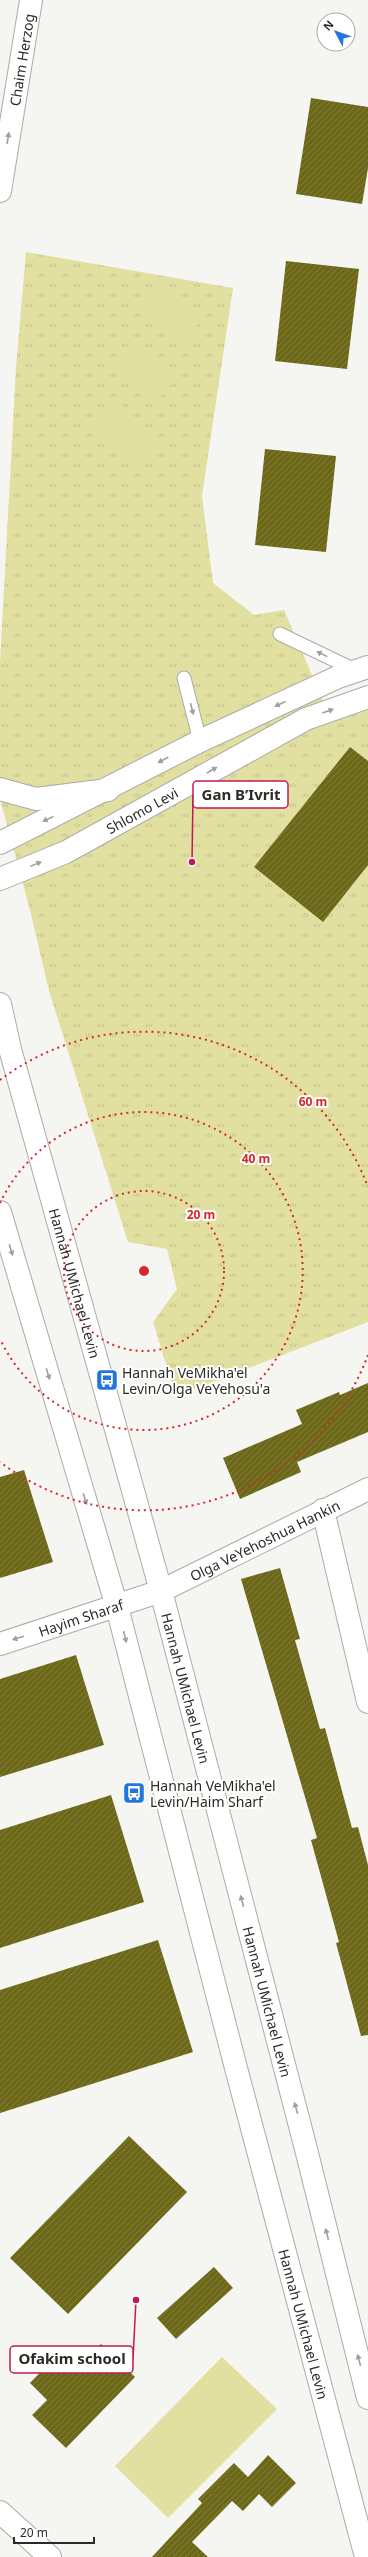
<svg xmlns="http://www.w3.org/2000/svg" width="368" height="2557" font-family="'Noto Sans',sans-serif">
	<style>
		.grass { fill: url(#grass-tufts) }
		.garden { fill: #e2e0a1 }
		.building { fill: url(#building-hatch) }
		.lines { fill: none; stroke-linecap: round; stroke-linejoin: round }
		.lane-casing { stroke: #ababa7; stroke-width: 15 }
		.street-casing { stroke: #ababa7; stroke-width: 24 }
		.secondary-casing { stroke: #ababa7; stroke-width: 24 }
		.lane { stroke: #fff; stroke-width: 13 }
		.street { stroke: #fff; stroke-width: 22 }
		.secondary { stroke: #fff; stroke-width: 22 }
		.oneway { fill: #9f9f9f }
		.ring { fill: none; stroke: #d62828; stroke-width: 2; stroke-dasharray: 2 4 }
		.labels { text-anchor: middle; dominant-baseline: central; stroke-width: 4; stroke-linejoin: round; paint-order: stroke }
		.street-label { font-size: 14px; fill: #2a2a29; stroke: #fffffe }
		.poi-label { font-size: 14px; fill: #2a2a29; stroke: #fffffe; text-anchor: start }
		.centre { fill: #d62828; stroke: #fffffe; stroke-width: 2 }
		.ring-label { font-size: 12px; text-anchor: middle; font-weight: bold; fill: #d62828; stroke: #fffffe; stroke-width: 4; stroke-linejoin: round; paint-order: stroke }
		.leader { fill: none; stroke: #c2185b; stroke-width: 1.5 }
		.callout-dot { fill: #c2185b; stroke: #fffffe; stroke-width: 1.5 }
		.callout { fill: #fffffe; stroke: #c2185b; stroke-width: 1.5 }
		.callout-label { font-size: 15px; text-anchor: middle; font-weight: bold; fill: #2a2a29 }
	</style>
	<defs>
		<pattern id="grass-tufts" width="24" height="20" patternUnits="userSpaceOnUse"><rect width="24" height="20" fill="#e2e0a1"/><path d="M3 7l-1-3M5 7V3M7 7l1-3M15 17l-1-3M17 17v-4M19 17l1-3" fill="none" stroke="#c2c08b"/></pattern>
		<pattern id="building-hatch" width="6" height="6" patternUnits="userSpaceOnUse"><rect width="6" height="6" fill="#6c6817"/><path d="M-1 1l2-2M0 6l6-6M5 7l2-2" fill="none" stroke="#817e41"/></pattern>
	</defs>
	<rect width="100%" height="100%" fill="#f5f5f1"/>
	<path class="grass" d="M26,252L233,288L202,496L213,583L254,615L284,610L330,717L368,710V1322L176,1396L153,1322L177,1289L167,1249L128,1242L49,991L30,910L0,799V663L16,367Z"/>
	<g class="garden">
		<path d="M156,284L201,320L179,347L135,310Z"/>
		<path d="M134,339L176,379L153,404L110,364Z"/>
		<path d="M114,397L157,441L132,465L90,422Z"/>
		<path d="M222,2357L277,2409L168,2518L115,2466Z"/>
	</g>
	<g class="building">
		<path d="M311,98L368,107V168L362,204L296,194Z"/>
		<path d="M286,261L359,269L347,369L275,361Z"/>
		<path d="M265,449L336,456L326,552L255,545Z"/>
		<path d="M350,747L368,761V865L323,922L254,867Z"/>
		<path d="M368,1383V1432L297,1462L301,1472L240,1499L223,1458L302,1424L296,1410L339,1392L340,1395Z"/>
		<path d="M24,1470L53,1562L0,1578V1477Z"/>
		<path d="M280,1568L300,1639L295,1640L320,1729L325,1728L352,1828L358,1827L368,1865V2035L361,2036L336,1943L339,1942L311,1840L317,1838L241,1579Z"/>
		<path d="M76,1655L104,1745L0,1777V1679Z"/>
		<path d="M111,1795L144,1902L0,1948V1830Z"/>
		<path d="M158,1940L193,2052L0,2113V1990Z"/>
		<path d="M129,2136L187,2192L68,2314L10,2258Z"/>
		<path d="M214,2267L233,2288L176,2339L157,2318Z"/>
		<path d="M101,2344L135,2377L66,2448L32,2415L47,2400L30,2383L61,2351L78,2368Z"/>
		<path d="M268,2455L296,2483L272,2507L259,2494L243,2511L232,2501L192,2542L208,2557H152L202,2503L198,2499L234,2463L248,2477Z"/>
	</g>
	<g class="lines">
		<g class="lane-casing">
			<g id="lane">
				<path d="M280,634L357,671"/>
				<path d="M184,678L200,741"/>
			</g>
		</g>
		<g class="street-casing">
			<g id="street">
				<path d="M0,843L200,741L338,677L368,667"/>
				<path id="s1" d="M0,879L66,852L306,719L368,697"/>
				<path d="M323,1510L368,1702"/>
				<path id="s2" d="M0,1644L161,1591L368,1489"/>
				<path d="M0,2512L50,2557"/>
			</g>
		</g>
		<g class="secondary-casing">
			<g id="secondary">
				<path id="s3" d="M0,191L31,0"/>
				<path d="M0,789L36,799L108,790"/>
				<path id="s4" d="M0,1004L10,1049L161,1591L306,2149L368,2398"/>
				<path id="s5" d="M0,1212L117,1607L236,2068L366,2557"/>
			</g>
		</g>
		<use href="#lane" class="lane"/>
		<use href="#street" class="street"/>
		<use href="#secondary" class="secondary"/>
	</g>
	<defs><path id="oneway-solid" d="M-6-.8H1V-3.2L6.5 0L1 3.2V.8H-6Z"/></defs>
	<g class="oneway">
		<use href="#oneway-solid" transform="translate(8 138) rotate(-81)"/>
		<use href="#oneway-solid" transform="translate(322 654) rotate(-154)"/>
		<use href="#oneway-solid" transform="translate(280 704) rotate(155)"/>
		<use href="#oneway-solid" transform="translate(192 709) rotate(76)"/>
		<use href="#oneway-solid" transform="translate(328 711) rotate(-20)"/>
		<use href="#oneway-solid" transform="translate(163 760) rotate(152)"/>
		<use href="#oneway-solid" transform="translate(212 770) rotate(-30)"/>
		<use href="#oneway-solid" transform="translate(48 819) rotate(154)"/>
		<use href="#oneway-solid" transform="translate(36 864) rotate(-22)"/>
		<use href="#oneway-solid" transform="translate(11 1250) rotate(73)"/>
		<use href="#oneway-solid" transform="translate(48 1374) rotate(73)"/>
		<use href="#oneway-solid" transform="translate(85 1499) rotate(73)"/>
		<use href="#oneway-solid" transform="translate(125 1637) rotate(76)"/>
		<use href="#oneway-solid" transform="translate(18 1638) rotate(163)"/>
		<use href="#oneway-solid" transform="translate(242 1901) rotate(-105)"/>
		<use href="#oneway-solid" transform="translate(296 2108) rotate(-105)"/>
		<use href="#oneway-solid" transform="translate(327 2234) rotate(-104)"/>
		<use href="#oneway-solid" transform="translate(359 2360) rotate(-104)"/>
	</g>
	<g class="ring">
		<circle cx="144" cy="1271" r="80"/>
		<path d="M0 1203A159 159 0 1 1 0 1339"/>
		<path d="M368 1355A239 239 0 0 1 0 1462M0 1080A239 239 0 0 1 368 1187"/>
	</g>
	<defs>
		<g id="bus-square" transform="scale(1.15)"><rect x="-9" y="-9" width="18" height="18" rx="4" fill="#2075df" stroke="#fffffe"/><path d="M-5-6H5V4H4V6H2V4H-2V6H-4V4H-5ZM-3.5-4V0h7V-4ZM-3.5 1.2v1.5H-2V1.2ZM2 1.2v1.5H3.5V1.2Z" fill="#fff"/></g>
	</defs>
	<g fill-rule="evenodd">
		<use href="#bus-square" x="107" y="1380"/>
		<use href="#bus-square" x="134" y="1793"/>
	</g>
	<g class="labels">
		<g class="street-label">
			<text stroke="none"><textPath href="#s3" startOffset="133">Chaim Herzog</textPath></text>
			<text stroke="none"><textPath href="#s1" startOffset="158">Shlomo Levi</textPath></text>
			<text stroke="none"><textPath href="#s4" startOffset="289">Hannah UMichael Levin</textPath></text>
			<text stroke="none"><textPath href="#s2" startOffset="285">Olga VeYehoshua Hankin</textPath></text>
			<text stroke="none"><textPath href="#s2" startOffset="85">Hayim Sharaf</textPath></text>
			<text stroke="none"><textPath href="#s4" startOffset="709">Hannah UMichael Levin</textPath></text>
			<text stroke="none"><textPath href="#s4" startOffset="1033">Hannah UMichael Levin</textPath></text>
			<text stroke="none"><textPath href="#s5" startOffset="1153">Hannah UMichael Levin</textPath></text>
		</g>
		<g class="poi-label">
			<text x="122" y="1372">Hannah VeMikha'el<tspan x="122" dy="16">Levin/Olga VeYehosu'a</tspan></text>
			<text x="150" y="1785">Hannah VeMikha'el<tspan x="150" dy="16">Levin/Haim Sharf</tspan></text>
		</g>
	</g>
	<circle cx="144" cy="1271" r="6" class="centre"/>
	<g class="ring-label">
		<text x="313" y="1106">60 m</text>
		<text x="256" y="1163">40 m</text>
		<text x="201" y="1219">20 m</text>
	</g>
	<path class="leader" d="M192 862L193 795M136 2300L133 2359"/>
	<g class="callout-dot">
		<circle cx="192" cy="862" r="4"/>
		<circle cx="136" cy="2300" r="4"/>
	</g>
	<g class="callout">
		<rect x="193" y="781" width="95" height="27" rx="4"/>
		<rect x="10" y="2346" width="123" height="27" rx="4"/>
	</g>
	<g class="callout-label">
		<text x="241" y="800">Gan B’Ivrit</text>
		<text x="72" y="2364">Ofakim school</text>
	</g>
	<g transform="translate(336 32) rotate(311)"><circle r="19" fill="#fffffe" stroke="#aaaaa9"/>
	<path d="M0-3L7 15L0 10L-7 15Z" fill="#2075df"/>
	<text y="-6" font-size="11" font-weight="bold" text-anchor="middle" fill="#2a2a29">N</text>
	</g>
	<path d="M14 2537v6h80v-6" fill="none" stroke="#2a2a29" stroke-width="2"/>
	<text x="20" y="2537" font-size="12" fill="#2a2a29" stroke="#fffffe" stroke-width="3" paint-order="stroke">20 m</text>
</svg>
